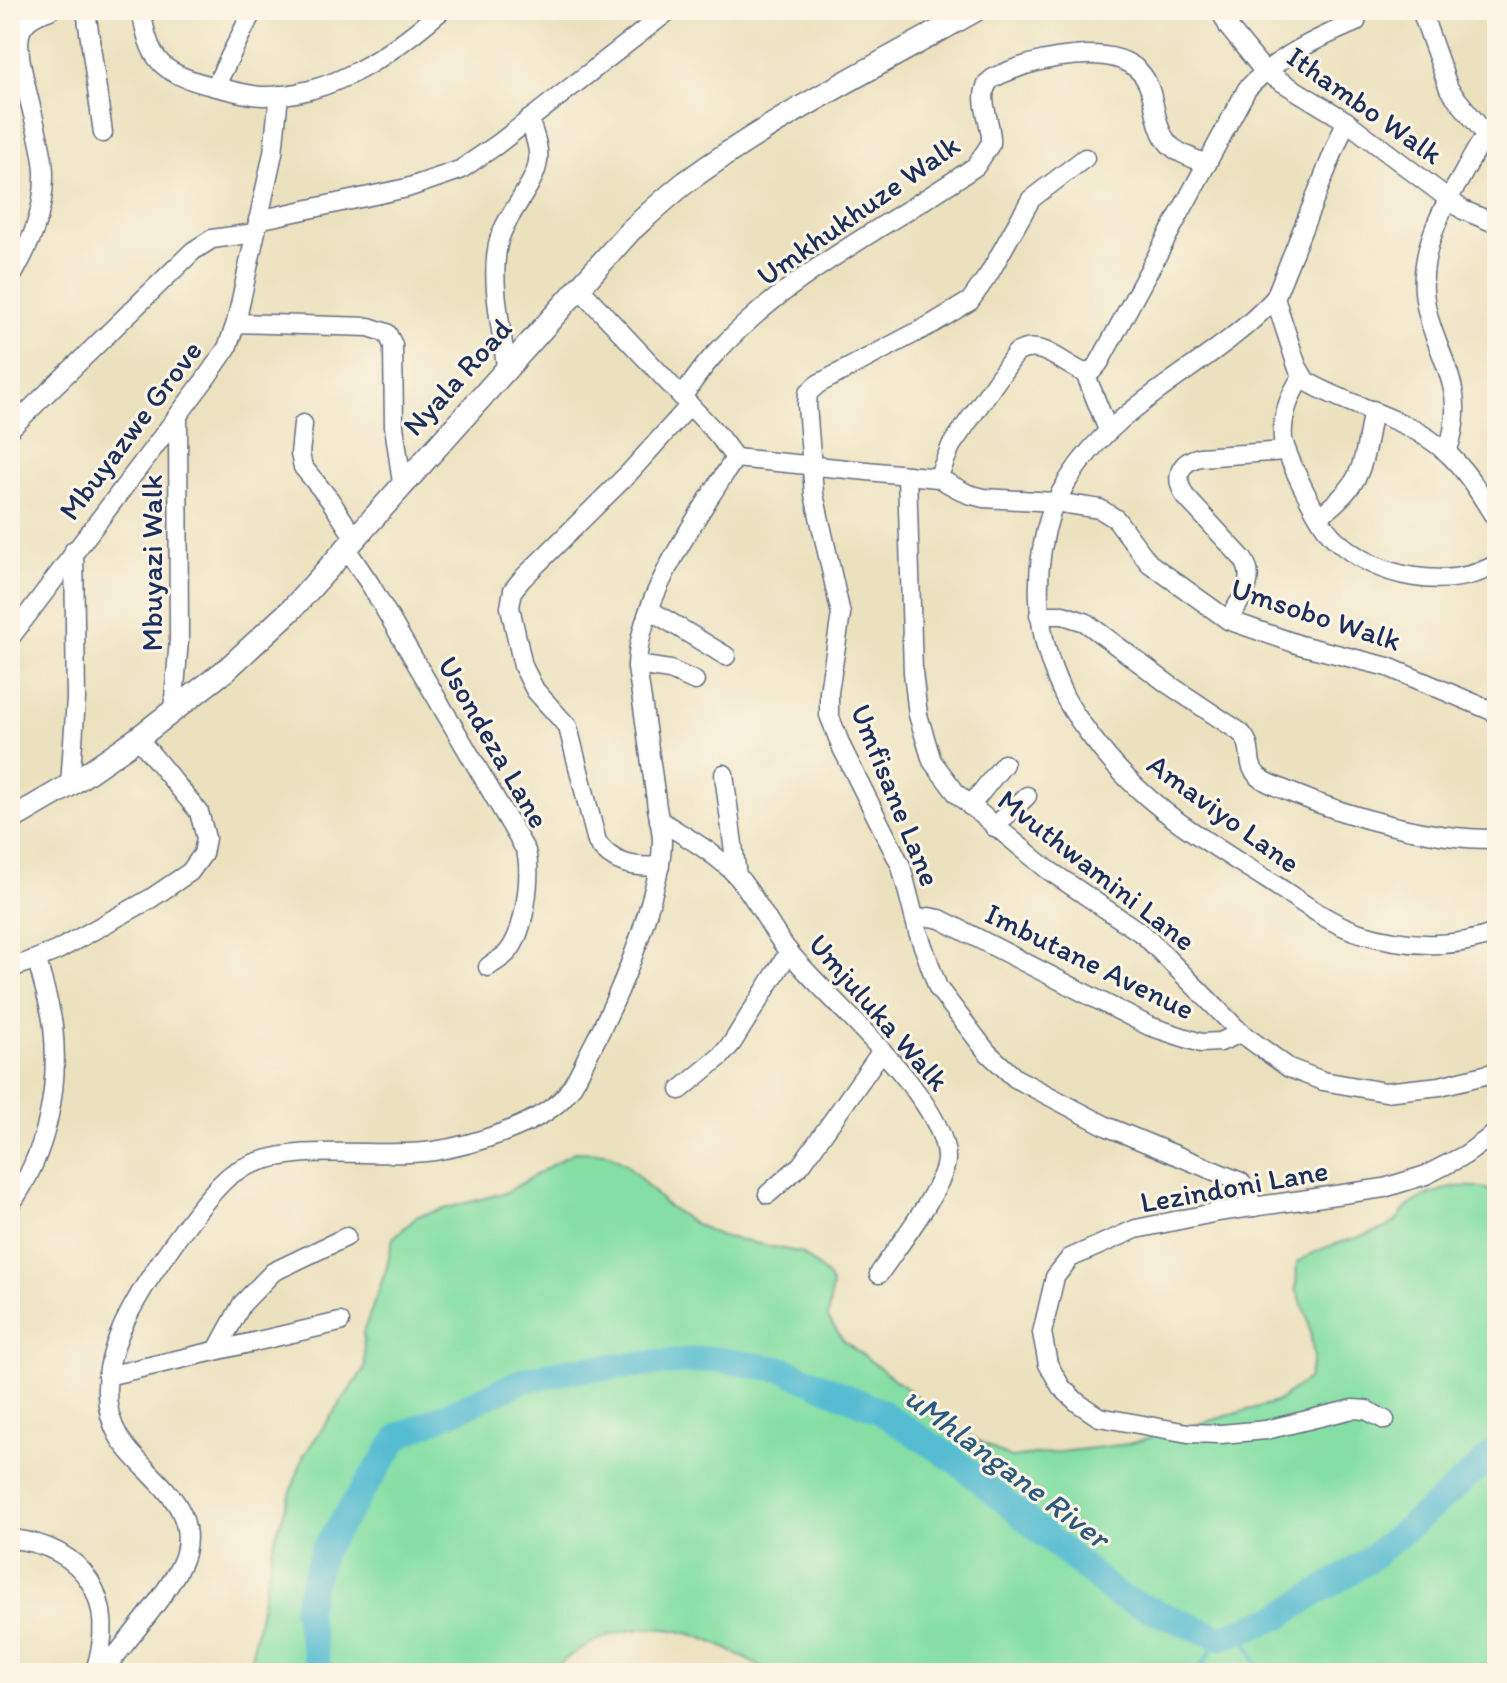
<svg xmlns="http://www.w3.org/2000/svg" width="1507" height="1683" font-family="Itim,sans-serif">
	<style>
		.green { fill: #85dfa5; stroke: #508782; stroke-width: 2 }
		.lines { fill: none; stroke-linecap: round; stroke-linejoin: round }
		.stream { stroke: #54bcd1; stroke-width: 4 }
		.river { stroke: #54bcd1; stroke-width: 26 }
		.minor-casing { stroke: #646d80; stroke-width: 21 }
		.tertiary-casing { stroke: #646d80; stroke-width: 25 }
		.minor { stroke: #fff; stroke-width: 18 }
		.tertiary { stroke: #fff; stroke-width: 22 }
		.labels { text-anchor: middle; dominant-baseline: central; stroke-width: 6; stroke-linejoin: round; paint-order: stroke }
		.street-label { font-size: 30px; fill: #1b2f5e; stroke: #fcf5e5 }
		.water-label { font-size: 32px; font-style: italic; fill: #2c5980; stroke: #fcf5e5 }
	</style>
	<rect width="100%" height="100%" fill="#fcf5e5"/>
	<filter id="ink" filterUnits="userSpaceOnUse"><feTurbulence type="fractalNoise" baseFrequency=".0125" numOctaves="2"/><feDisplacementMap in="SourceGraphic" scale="16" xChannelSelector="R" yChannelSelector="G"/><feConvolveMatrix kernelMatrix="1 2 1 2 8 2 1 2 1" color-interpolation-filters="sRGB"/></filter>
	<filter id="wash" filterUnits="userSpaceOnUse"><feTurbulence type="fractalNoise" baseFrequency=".006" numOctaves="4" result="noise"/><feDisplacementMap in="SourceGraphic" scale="32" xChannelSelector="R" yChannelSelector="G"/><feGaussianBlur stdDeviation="1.8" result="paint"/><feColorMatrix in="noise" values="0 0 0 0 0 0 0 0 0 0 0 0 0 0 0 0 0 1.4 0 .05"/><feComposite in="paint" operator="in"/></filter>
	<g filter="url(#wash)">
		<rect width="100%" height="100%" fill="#ece1be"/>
		<path class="green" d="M574,1152L607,1153L626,1164L664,1203L691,1222L721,1236L802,1253L827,1275L832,1285L828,1318L843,1340L966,1434L1010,1458L1128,1444L1276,1402L1308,1379L1314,1357L1308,1319L1296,1289L1297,1262C1326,1243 1352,1241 1383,1229C1400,1223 1399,1213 1410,1205C1436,1188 1468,1180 1497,1193V1673H772C745,1659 717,1641 687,1633C637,1620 586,1637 550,1673H248L275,1537L304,1455L365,1368L363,1333L386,1270L393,1238L418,1216L507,1192Z"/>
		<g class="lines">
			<g class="stream">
				<path d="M1242,1630L1260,1673"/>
				<path d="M1197,1673L1220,1638"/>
			</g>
			<path class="river" d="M316,1673L318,1664L305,1609L323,1550L399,1436L524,1380L573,1370L713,1359L785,1370L878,1410L956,1461L1118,1596L1220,1638L1277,1618L1366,1562L1453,1490L1497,1450"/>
		</g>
	</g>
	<g filter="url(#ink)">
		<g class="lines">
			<g class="minor-casing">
				<g id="minor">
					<path d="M86,10L103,133"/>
					<path d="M141,10C150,60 159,72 208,85C226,89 244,95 262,96C333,97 391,54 442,10"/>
					<path d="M1220,10L1229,28L1264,71L1346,121L1463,210L1497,224"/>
					<path d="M1421,10L1449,89L1486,135"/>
					<path d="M1496,10L1497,11"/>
					<path d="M215,87L253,10"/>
					<path d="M1346,121L1275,298C1211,367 1119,399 1068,480C1062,491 1055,501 1051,512C1032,571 1035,633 1061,689C1068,706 1079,720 1090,735C1140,803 1196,835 1266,879C1296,898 1326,922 1360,933C1403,946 1455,950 1497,932"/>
					<path d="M1085,158L1031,199L989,274L970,301L932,324L818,384L808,393L807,405L814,494L841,614L829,692V715L842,748L901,866L918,932L938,988L987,1052L1015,1078L1108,1127L1241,1182L1254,1207"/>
					<path d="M258,220L407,188L460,170L498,144L670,10"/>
					<path d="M10,280C29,246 44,216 44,176C45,140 11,57 21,31C26,19 38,14 50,10"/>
					<path d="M580,289L718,435L735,458"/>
					<path d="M1275,298L1297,366L1306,381C1351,408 1405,416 1445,451C1466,469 1482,497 1497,521"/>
					<path d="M236,323L369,327L387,333L393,345L394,426L402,483"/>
					<path d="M506,367C502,328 490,283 498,244C504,216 536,185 538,161C540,147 533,132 529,119"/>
					<path d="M1085,373L1108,430"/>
					<path d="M1302,376C1289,396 1281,417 1283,440C1289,461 1319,525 1335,539C1376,578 1447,592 1497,564"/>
					<path d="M682,397C693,382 703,366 716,353C788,274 889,226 976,166L991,143C993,126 977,99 988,83C992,77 1002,74 1009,71C1041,58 1111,43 1139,71C1158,90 1151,124 1169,144C1178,154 1195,159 1207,164"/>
					<path d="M303,424L300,454L303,467L330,500L356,540"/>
					<path d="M10,429L193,251L212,239L255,233"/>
					<path d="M1447,452C1473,383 1429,352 1424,291C1421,251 1439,213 1459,181C1470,162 1480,138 1497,125"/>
					<path d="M735,458L938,478L968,494L984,498L1055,502L1100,509L1116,519L1149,563L1228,620L1300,645L1388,667L1497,713"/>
					<path d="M907,475L913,672L918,715L932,761L957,794L1047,869L1144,935L1241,1033L1289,1068L1323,1081L1385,1092L1440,1086L1497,1072"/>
					<path d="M938,478L951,446L1016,353C1041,338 1062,364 1085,373L1092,371L1099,363L1247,89C1277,57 1316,39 1356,22"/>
					<path d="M1319,516C1366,482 1362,464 1373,410"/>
					<path d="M347,550L370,584L526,851C532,875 525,932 508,952C503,958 494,962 488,967"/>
					<path d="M650,610L726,656"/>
					<path d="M1039,615H1063L1085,622L1168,684L1240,732C1256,747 1244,763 1258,776C1267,784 1281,788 1292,793C1352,818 1432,840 1497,839"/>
					<path d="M1228,620C1240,601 1258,580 1243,559L1185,496C1174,477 1179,462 1200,457L1286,451"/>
					<path d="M10,638L204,381L227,348L236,323L273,153L279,95"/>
					<path d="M637,665L670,670L695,681"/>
					<path d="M173,711L179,640L178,416"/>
					<path d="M724,774L737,876"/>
					<path d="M70,785L76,699L74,550"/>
					<path d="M970,806L1004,764"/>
					<path d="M659,820C686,837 716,853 738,877C758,900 770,929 789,952C827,999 947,1099 946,1159C946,1185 895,1250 879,1274"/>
					<path d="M994,827L1027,796"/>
					<path d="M660,866C634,868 612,864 597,842L568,727L535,690L523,666L510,607L513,590L522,579L629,473L690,405"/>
					<path d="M915,920L929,917L940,919L1149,1026L1201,1043L1220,1042L1241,1033"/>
					<path d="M10,969L56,951L150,899L190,872L203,854L206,838L199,812L138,738"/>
					<path d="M680,1090L721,1056L732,1043L789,952"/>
					<path d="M768,1194L801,1165L881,1052"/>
					<path d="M10,1205C47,1154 60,1088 53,1026C50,1004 42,981 37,959"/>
					<path d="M217,1350L242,1304L273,1272L346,1237"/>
					<path d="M107,1376L340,1322"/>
					<path d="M1385,1420L1366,1410L1353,1409L1266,1430L1221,1434L1188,1433L1099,1417L1078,1403L1061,1387L1048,1364L1042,1333L1055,1277L1070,1258L1136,1229L1218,1212L1384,1188L1426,1175L1465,1155L1497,1132"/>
					<path d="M10,1539C85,1545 120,1602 94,1673"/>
					<path d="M102,1673C123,1645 178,1583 185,1553C198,1500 142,1475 119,1437C93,1392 113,1340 137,1299C153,1271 210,1187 235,1172C293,1139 372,1160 434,1151C472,1145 535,1126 562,1099C574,1087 580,1071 587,1057C615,1005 637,953 652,896C657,878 662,860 662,841C662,827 657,813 656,800C650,756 644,712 637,668C637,601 699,514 735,458"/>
				</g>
			</g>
			<g class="tertiary-casing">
				<path id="tertiary" d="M10,820L70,785L138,738L227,669L292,609L630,231C649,214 667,197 686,182C776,116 879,65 976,10"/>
			</g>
			<use href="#minor" class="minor"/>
			<use href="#tertiary" class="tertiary"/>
		</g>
	</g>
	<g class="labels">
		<g class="street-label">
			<text transform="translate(1365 105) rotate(35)">Ithambo Walk</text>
			<text transform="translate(858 210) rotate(-35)">Umkhukhuze Walk</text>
			<text transform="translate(457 377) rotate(-48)">Nyala Road</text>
			<text transform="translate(130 430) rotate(-53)">Mbuyazwe Grove</text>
			<text transform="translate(151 563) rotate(-90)">Mbuyazi Walk</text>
			<text transform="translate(1316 614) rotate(18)">Umsobo Walk</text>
			<text transform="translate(494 742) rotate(60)">Usondeza Lane</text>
			<text transform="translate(896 795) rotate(68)">Umfisane Lane</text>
			<text transform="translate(1224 813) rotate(36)">Amaviyo Lane</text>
			<text transform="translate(1097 870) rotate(38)">Mvuthwamini Lane</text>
			<text transform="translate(1090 961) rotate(26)">Imbutane Avenue</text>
			<text transform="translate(879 1012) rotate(49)">Umjuluka Walk</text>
			<text transform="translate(1234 1186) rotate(-10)">Lezindoni Lane</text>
		</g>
		<g class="water-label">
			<text transform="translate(1007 1467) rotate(37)">uMhlangane River</text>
		</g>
	</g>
	<rect width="1507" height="1683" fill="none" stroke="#fcf5e5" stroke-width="40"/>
</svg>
